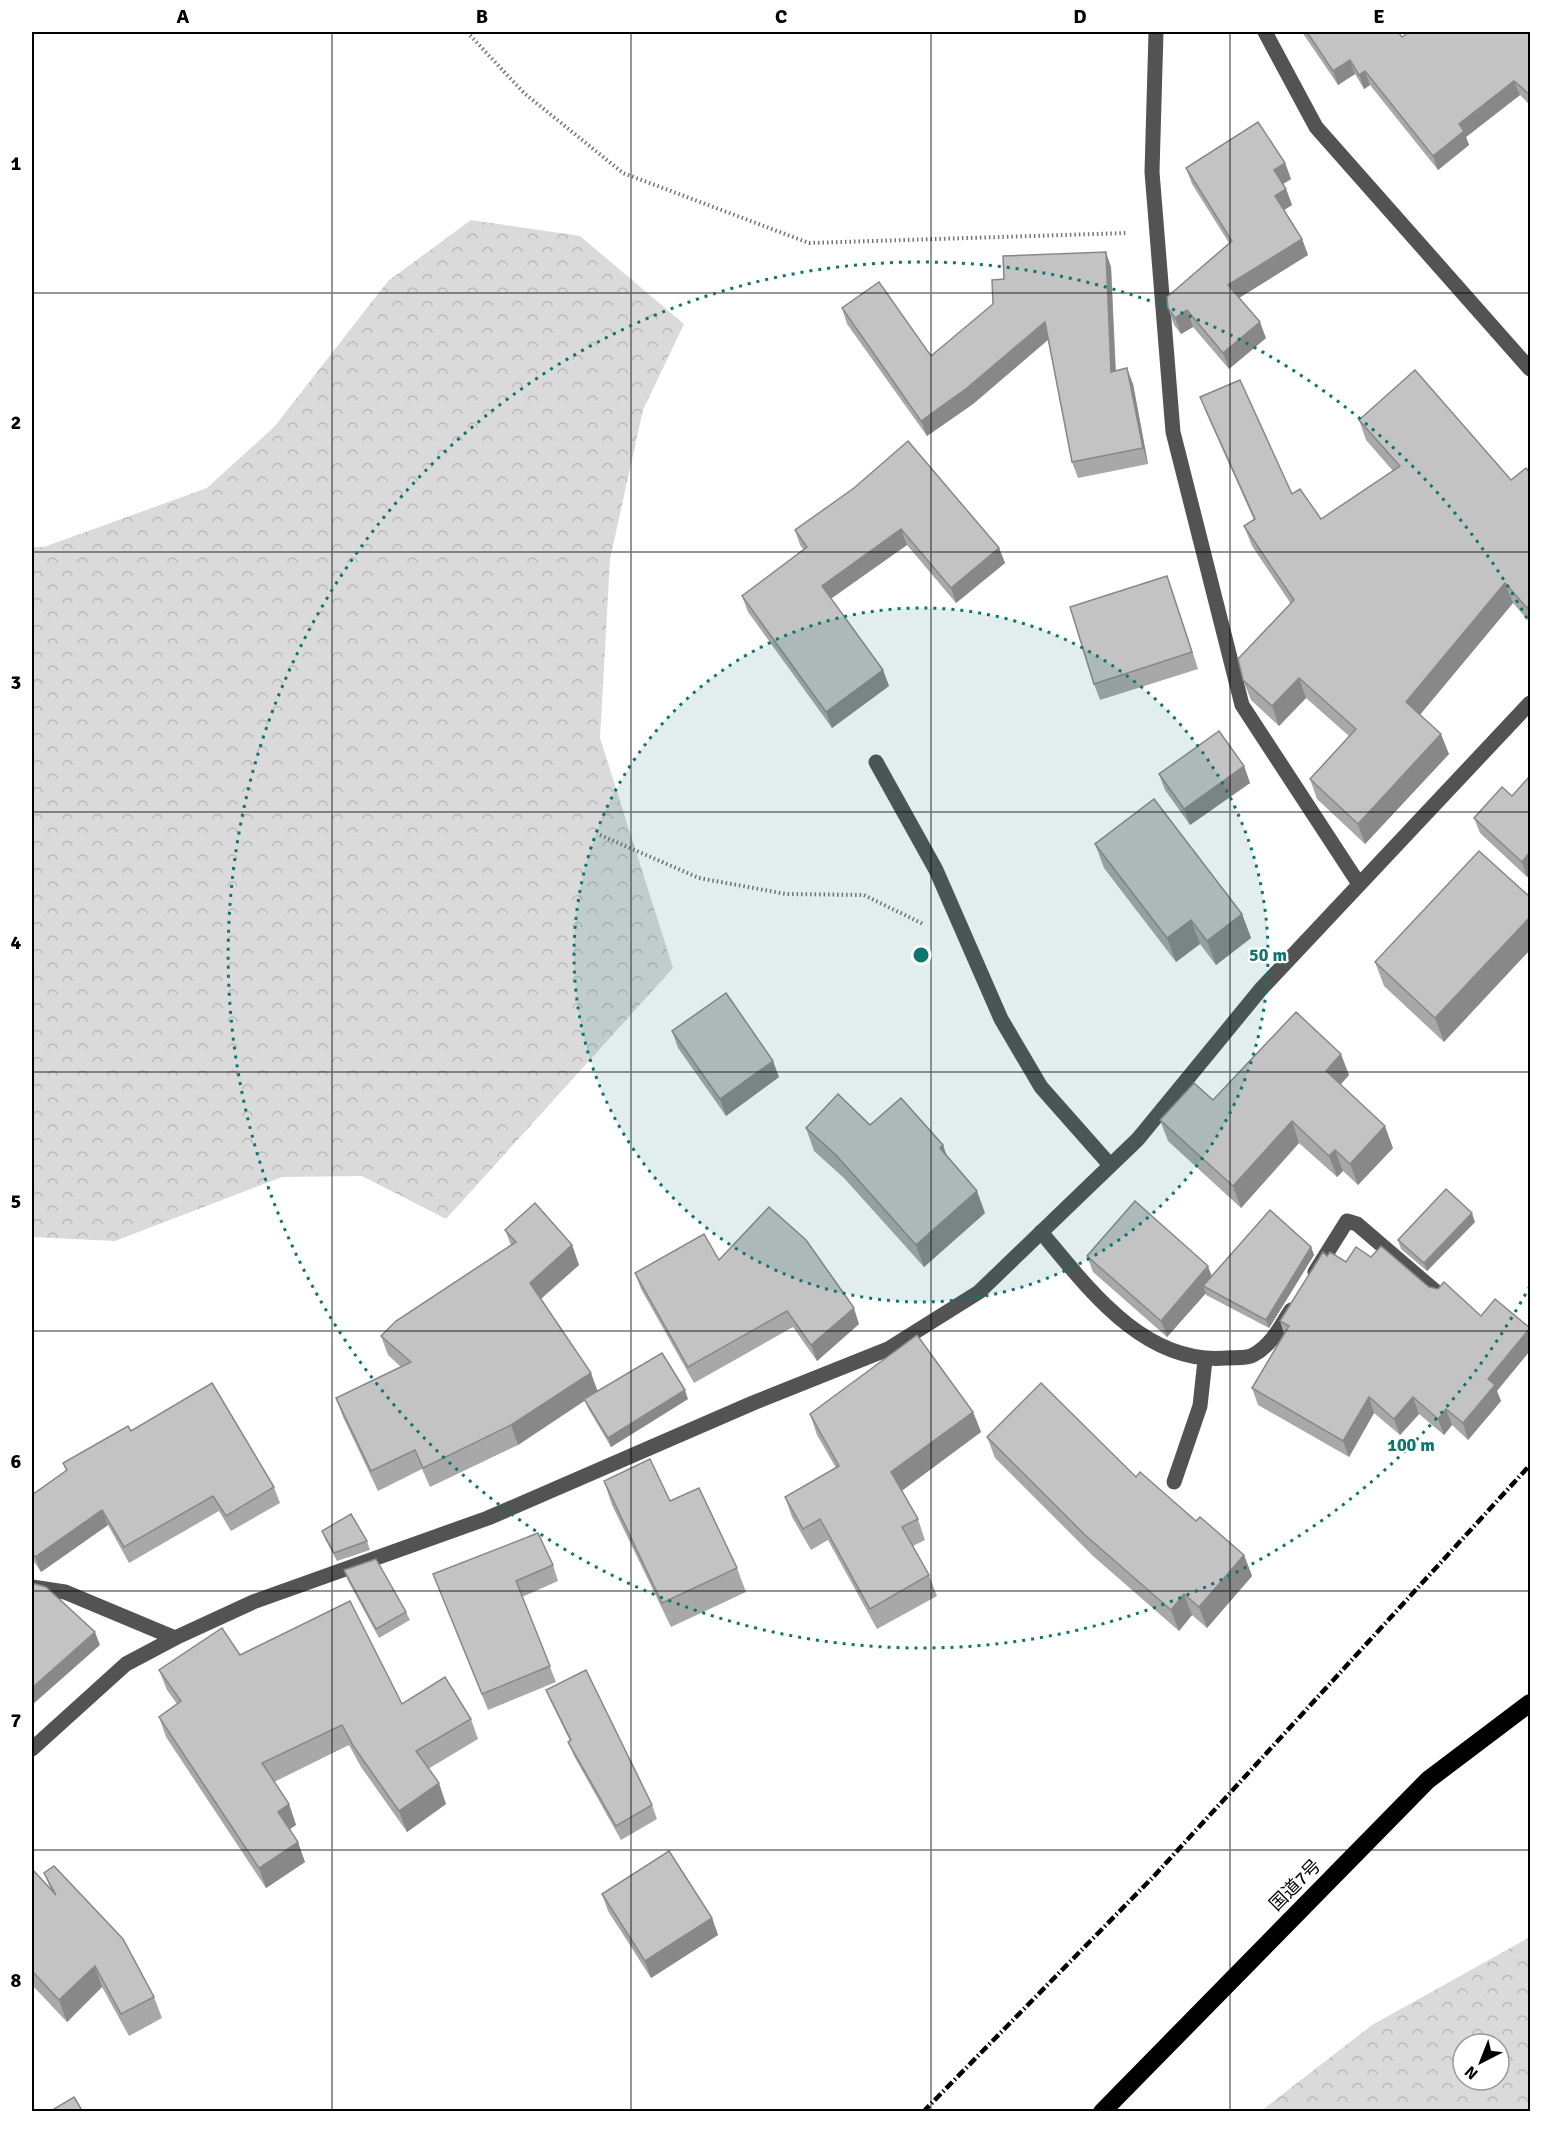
<svg xmlns="http://www.w3.org/2000/svg" width="1562" height="2143" font-family="Signika,'Noto Sans JP',sans-serif">
	<style>
		.forest { fill: url(#forest-crowns); fill-rule: evenodd }
		.lines { fill: none; stroke-linecap: round; stroke-linejoin: round }
		.path { stroke: #757575; stroke-width: 4; stroke-dasharray: 1.5 3; stroke-linecap: butt }
		.minor { stroke: #535353; stroke-width: 15 }
		.highway { stroke: #000; stroke-width: 18 }
		.rail { stroke: #000; stroke-width: 4.5; stroke-dasharray: 9 3 1.5 3; stroke-linecap: butt }
		.wall { fill: #a8a8a8 }
		.shaded-wall { fill: #888 }
		.building { fill: #c3c3c3; stroke: #888; stroke-width: 1.5 }
		.grid { fill: none; stroke: #000; stroke-width: 1.5; stroke-opacity: 0.55 }
		.ring { fill: none; stroke: #0f766e; stroke-width: 3; stroke-dasharray: 3 6 }
		.labels { text-anchor: middle; dominant-baseline: central; stroke-width: 4.5; stroke-linejoin: round; paint-order: stroke }
		.street-label { font-size: 18px; fill: #000; stroke: #fff }
		.centre { fill: #0f766e; stroke: #fff; stroke-width: 3 }
		.ring-label { font-size: 18px; text-anchor: middle; font-weight: bold; fill: #0f766e; stroke: #fff; stroke-width: 4.5; stroke-linejoin: round; paint-order: stroke }
		.neatline { fill: none; stroke: #000; stroke-width: 2 }
		.grid-label { font-size: 20px; text-anchor: middle; font-weight: bold; fill: #000 }
	</style>
	<defs>
		<pattern id="forest-crowns" width="20" height="18" patternUnits="userSpaceOnUse" patternTransform="scale(1.5)"><rect width="20" height="18" fill="#dadada"/><path d="M2 6a3 3 0 1 1 6 0M12 15a3 3 0 1 1 6 0" fill="none" stroke="#b9b9b9"/></pattern>
	</defs>
	<rect width="100%" height="100%" fill="#fff"/>
	<g class="forest">
		<path d="M471,220L580,236L684,324L643,410L610,559L600,738L673,968L446,1219L362,1176L282,1177L115,1241L32,1237V547H44L207,488L275,426L388,281Z"/>
		<path d="M1530,1937V2111H1261L1372,2025ZM1463,2044H1499V2080H1463Z"/>
	</g>
	<g class="lines">
		<g class="path">
			<path d="M467,32L524,93L623,173L809,243L1127,233"/>
			<path d="M600,835L699,878L786,894L864,895L923,924"/>
		</g>
		<g class="minor">
			<path d="M1156,32L1152,172L1173,432L1242,705L1359,884"/>
			<path d="M1265,32L1316,127L1530,369"/>
			<path d="M876,762L936,870L1001,1019L1041,1087L1110,1165"/>
			<path d="M1041,1232C1088,1288 1144,1365 1226,1358C1234,1357 1247,1359 1253,1355C1271,1346 1281,1326 1291,1310"/>
			<path d="M1315,1272L1347,1221L1357,1224L1441,1296"/>
			<path d="M1174,1482L1200,1406L1205,1360"/>
			<path d="M32,1587L65,1592L175,1638"/>
			<path d="M32,1749L126,1664L175,1638L253,1602L488,1518L753,1403L888,1349L979,1292L1138,1139L1261,989L1530,703"/>
		</g>
		<path class="highway" d="M1102,2112L1428,1780L1530,1703"/>
		<path class="rail" d="M923,2112L1155,1875L1530,1465"/>
	</g>
	<g class="wall">
		<path d="M1302,32H1398L1402,37L1530,32V105L1520,95L1466,137L1469,145L1438,170L1370,85L1364,89L1355,74L1338,85Z"/>
		<path d="M1285,163L1291,179L1283,184L1286,189L1292,205L1284,210L1302,239L1308,255L1239,298L1266,338L1229,369L1193,327L1181,334L1174,325L1168,308L1229,243L1192,184L1186,168Z"/>
		<path d="M1111,267L1116,371L1133,384L1148,464L1078,478L1072,462L1048,340L973,404L927,436L847,324L842,308L931,356Z"/>
		<path d="M1200,397L1292,494L1321,519L1393,471L1366,440L1359,420L1511,480L1530,473V623L1513,603L1420,714L1449,754L1365,844L1317,799L1310,779L1349,736L1306,698L1279,726L1251,700L1243,680L1291,604L1252,546L1244,526L1254,520L1208,417Z"/>
		<path d="M854,488L999,548L1005,563L956,603L907,545L831,599L883,670L889,686L832,728L748,612L742,596L804,550L800,545L795,530Z"/>
		<path d="M1167,576L1198,669L1100,700L1094,684Z"/>
		<path d="M1244,766L1250,783L1190,825L1165,790L1159,774Z"/>
		<path d="M1530,776V874L1527,877L1480,833L1474,818L1512,796Z"/>
		<path d="M1095,844L1242,914L1251,938L1216,965L1200,944L1176,962L1104,868Z"/>
		<path d="M1530,897L1444,1042L1384,986L1375,962Z"/>
		<path d="M672,1031L779,1077L726,1116L678,1048Z"/>
		<path d="M1349,1075L1340,1085L1393,1148L1358,1185L1343,1171L1337,1177L1299,1143L1241,1208L1168,1141L1160,1120L1213,1100Z"/>
		<path d="M870,1125L943,1145L946,1155L985,1213L924,1267L844,1178L814,1151L806,1128Z"/>
		<path d="M1475,1222L1427,1271L1401,1249L1398,1240Z"/>
		<path d="M505,1230L572,1245L579,1265L541,1299L597,1392L688,1399L611,1447L588,1408L585,1400L518,1445L430,1487L422,1469L378,1491L343,1417L336,1398L401,1367L388,1355L381,1336L511,1245Z"/>
		<path d="M1311,1247L1314,1255L1269,1328L1206,1295V1293L1167,1337L1093,1272L1087,1256L1212,1276Z"/>
		<path d="M719,1260L859,1324L817,1361L793,1327L694,1383L641,1289L635,1273Z"/>
		<path d="M1280,1321L1497,1391L1501,1401L1468,1440L1452,1425L1444,1435L1419,1414L1400,1435L1374,1413L1349,1457L1258,1405L1252,1388L1284,1334Z"/>
		<path d="M973,1412L981,1432L902,1490L918,1519L925,1540L913,1546L929,1575L937,1596L877,1629L828,1540L811,1550L792,1517L785,1497L836,1468L817,1435L810,1414Z"/>
		<path d="M131,1431L274,1487L280,1503L231,1531L219,1511L129,1563L108,1525L41,1572L32,1559V1495L66,1471L63,1463Z"/>
		<path d="M987,1437L1136,1477L1244,1555L1252,1576L1207,1628L1192,1615L1179,1631L1093,1556L995,1458Z"/>
		<path d="M604,1481L670,1501L737,1568L746,1592L671,1627L612,1505Z"/>
		<path d="M322,1531L367,1541L370,1550L337,1561L325,1539Z"/>
		<path d="M553,1565L558,1581L522,1597L556,1682L488,1710L433,1574Z"/>
		<path d="M344,1570L406,1612L410,1620L379,1638L347,1579Z"/>
		<path d="M240,1655L402,1704L471,1719L478,1739L428,1769L446,1804L407,1832L361,1767L349,1745L274,1782L289,1804L296,1825L290,1829L305,1862L266,1888L166,1737L159,1717L177,1704L167,1690L159,1670Z"/>
		<path d="M546,1690L652,1805L657,1819L621,1840L574,1756L568,1742L570,1741L552,1704Z"/>
		<path d="M32,1869L50,1888L44,1873L154,1997L162,2018L129,2036L102,1987L67,2022L32,1985Z"/>
		<path d="M602,1894L712,1918L718,1935L651,1978L608,1911Z"/>
	</g>
	<g class="shaded-wall">
		<path d="M1350,60L1355,74L1338,85L1333,71Z"/>
		<path d="M1365,71L1370,85L1364,89L1359,75Z"/>
		<path d="M1514,81L1520,95L1466,137L1469,145L1438,170L1433,156L1459,124Z"/>
		<path d="M1285,163L1291,179L1280,186L1274,170Z"/>
		<path d="M1286,189L1292,205L1281,212L1275,196Z"/>
		<path d="M1302,239L1308,255L1234,301L1228,285Z"/>
		<path d="M1106,252L1111,267L1116,387L1111,372Z"/>
		<path d="M1187,310L1193,327L1181,334L1175,318Z"/>
		<path d="M1045,322L1050,338L973,404L927,436L921,421Z"/>
		<path d="M1260,322L1266,338L1229,369L1223,353Z"/>
		<path d="M1127,368L1133,384L1148,464L1143,448Z"/>
		<path d="M901,529L907,545L827,601L822,586Z"/>
		<path d="M999,548L1005,563L956,603L951,588Z"/>
		<path d="M1167,576L1173,593L1198,669L1192,652Z"/>
		<path d="M1505,583L1513,603L1414,722L1406,702Z"/>
		<path d="M1530,605V617L1527,608Z"/>
		<path d="M883,670L889,686L832,728L826,712Z"/>
		<path d="M1299,678L1306,698L1279,726L1272,706Z"/>
		<path d="M1441,734L1449,754L1365,844L1358,824Z"/>
		<path d="M1244,766L1250,783L1190,825L1184,809Z"/>
		<path d="M1530,852V874L1527,877L1522,862Z"/>
		<path d="M1242,914L1251,938L1216,965L1207,941Z"/>
		<path d="M1530,917V950L1444,1042L1435,1018Z"/>
		<path d="M1191,920L1200,944L1176,962L1167,938Z"/>
		<path d="M1341,1054L1349,1075L1334,1092L1326,1071Z"/>
		<path d="M773,1061L779,1077L726,1116L720,1099Z"/>
		<path d="M1292,1121L1299,1143L1241,1208L1233,1186Z"/>
		<path d="M1385,1126L1393,1148L1358,1185L1350,1164Z"/>
		<path d="M943,1145L951,1168L940,1148Z"/>
		<path d="M1335,1150L1343,1171L1337,1177L1329,1156Z"/>
		<path d="M977,1191L985,1213L924,1267L916,1245Z"/>
		<path d="M1472,1213L1475,1222L1427,1271L1424,1263Z"/>
		<path d="M572,1245L579,1265L537,1302L530,1283Z"/>
		<path d="M1311,1247L1314,1255L1269,1328L1266,1320Z"/>
		<path d="M1208,1266L1214,1282L1203,1286L1206,1293L1167,1337L1161,1321Z"/>
		<path d="M854,1308L859,1324L817,1361L811,1345Z"/>
		<path d="M1530,1328V1351L1497,1391L1501,1401L1468,1440L1463,1423L1488,1379Z"/>
		<path d="M591,1373L598,1392L518,1445L511,1425Z"/>
		<path d="M685,1390L688,1399L611,1447L608,1438Z"/>
		<path d="M1369,1397L1374,1413L1349,1457L1343,1441Z"/>
		<path d="M1413,1397L1419,1414L1400,1435L1394,1419Z"/>
		<path d="M1446,1409L1452,1425L1444,1435L1438,1419Z"/>
		<path d="M973,1412L981,1432L899,1493L891,1472Z"/>
		<path d="M102,1510L108,1525L41,1572L35,1557Z"/>
		<path d="M1244,1555L1252,1576L1207,1628L1199,1607Z"/>
		<path d="M1184,1594L1192,1615L1179,1631L1171,1610Z"/>
		<path d="M95,1632L100,1645L32,1705V1688Z"/>
		<path d="M439,1783L446,1804L407,1832L399,1811Z"/>
		<path d="M289,1804L296,1825L286,1832L278,1812Z"/>
		<path d="M298,1842L305,1862L266,1888L259,1868Z"/>
		<path d="M712,1918L718,1935L651,1978L645,1961Z"/>
		<path d="M95,1966L102,1987L67,2022L59,2000Z"/>
	</g>
	<g class="building">
		<path d="M1307,32H1398L1402,37L1409,32H1530V95L1514,81L1459,124L1464,131L1433,156L1365,71L1359,75L1350,60L1333,71Z"/>
		<path d="M1258,122L1285,163L1274,170L1286,189L1275,196L1302,239L1228,285L1260,322L1223,353L1187,310L1175,318L1168,308L1167,297L1232,241L1186,168Z"/>
		<path d="M1106,252L1111,372L1127,368L1143,448L1072,462L1045,322L967,388L921,421L842,308L879,282L931,356L993,304L992,280L1004,279L1003,256Z"/>
		<path d="M1415,370L1511,480L1526,468L1530,473V605L1527,608L1505,583L1406,702L1441,734L1358,824L1310,779L1356,729L1299,678L1272,706L1243,680L1238,659L1294,600L1244,526L1255,519L1200,397L1240,380L1292,494L1300,489L1321,519L1400,466L1359,420Z"/>
		<path d="M908,441L999,548L951,588L901,529L822,586L883,670L826,712L742,596L807,547L795,530L854,488Z"/>
		<path d="M1167,576L1192,652L1094,684L1070,607Z"/>
		<path d="M1219,731L1244,766L1184,809L1159,774Z"/>
		<path d="M1530,776V852L1522,862L1474,818L1502,787L1512,796Z"/>
		<path d="M1154,799L1242,914L1207,941L1191,920L1167,938L1095,844Z"/>
		<path d="M1479,851L1530,897V917L1435,1018L1375,962Z"/>
		<path d="M726,993L773,1061L720,1099L672,1031Z"/>
		<path d="M1296,1012L1341,1054L1326,1071L1385,1126L1350,1164L1335,1150L1329,1156L1292,1121L1233,1186L1160,1120L1194,1083L1213,1100Z"/>
		<path d="M838,1094L870,1125L901,1098L943,1145L940,1148L977,1191L916,1245L836,1155L806,1128Z"/>
		<path d="M1446,1189L1472,1213L1424,1263L1398,1240Z"/>
		<path d="M1135,1201L1208,1266L1161,1321L1087,1256Z"/>
		<path d="M535,1203L572,1245L530,1283L591,1373L511,1425L423,1468L415,1450L371,1471L336,1398L411,1362L381,1336L396,1321L516,1242L505,1230Z"/>
		<path d="M769,1207L806,1240L854,1308L811,1345L787,1311L688,1367L635,1273L704,1234L719,1260Z"/>
		<path d="M1270,1210L1311,1247L1266,1320L1203,1286Z"/>
		<path d="M1381,1246L1429,1287L1438,1289L1444,1282L1481,1316L1495,1299L1530,1328L1488,1379L1495,1385L1463,1423L1446,1409L1438,1419L1413,1397L1394,1419L1369,1397L1343,1441L1252,1388L1289,1326L1280,1321L1323,1252L1327,1256L1330,1252L1346,1262L1356,1247L1371,1257Z"/>
		<path d="M917,1335L973,1412L891,1472L918,1519L902,1527L929,1575L870,1609L820,1519L803,1529L785,1497L839,1466L810,1414Z"/>
		<path d="M662,1353L685,1390L608,1438L584,1399Z"/>
		<path d="M212,1383L274,1487L226,1516L213,1496L124,1547L102,1510L35,1557L32,1552V1495L67,1470L63,1463L128,1426L131,1431Z"/>
		<path d="M1041,1383L1136,1477L1140,1472L1196,1521L1200,1517L1244,1555L1199,1607L1184,1594L1171,1610L1085,1535L987,1437Z"/>
		<path d="M650,1459L670,1501L699,1488L737,1568L662,1603L604,1481Z"/>
		<path d="M351,1514L367,1541L334,1553L322,1531Z"/>
		<path d="M538,1533L553,1565L516,1581L550,1666L482,1694L433,1574Z"/>
		<path d="M376,1559L406,1612L376,1629L344,1570Z"/>
		<path d="M32,1583L46,1587L95,1632L32,1688Z"/>
		<path d="M350,1601L402,1704L445,1677L471,1719L416,1751L439,1783L399,1811L354,1747L342,1725L262,1763L289,1804L278,1812L298,1842L259,1868L159,1717L181,1701L159,1670L222,1628L240,1655Z"/>
		<path d="M586,1670L652,1805L616,1826L568,1742L571,1740L546,1690Z"/>
		<path d="M669,1851L712,1918L645,1961L602,1894Z"/>
		<path d="M54,1866L123,1939L154,1997L121,2014L95,1966L59,2000L32,1971V1869L56,1895L44,1873Z"/>
		<path d="M74,2097L83,2112H49Z"/>
	</g>
	<path class="grid" d="M332,32V2112M631,32V2112M931,32V2112M1230,32V2112M32,293H1530M32,552H1530M32,812H1530M32,1072H1530M32,1331H1530M32,1591H1530M32,1850H1530"/>
	<circle cx="921" cy="955" r="347" fill="#0f766e" fill-opacity=".12"/>
	<g class="ring">
		<circle cx="921" cy="955" r="347"/>
		<path d="M1530 1286A693 693 0 1 1 1530 624"/>
	</g>
	<g class="labels">
		<g class="street-label">
			<text transform="translate(1295 1885) rotate(-45)">国道7号</text>
		</g>
	</g>
	<circle cx="921" cy="955" r="9" class="centre"/>
	<g class="ring-label">
		<text x="1268" y="961">50 m</text>
		<text x="1411" y="1451">100 m</text>
	</g>
	<rect width="1562" height="2143" fill="none" stroke="#ffffff" stroke-width="66"/>
	<g transform="translate(1481 2062) rotate(222)"><circle r="28" fill="#ffffff" stroke="#999999" stroke-width="1.5"/>
	<path d="M0-4.5L10 22L0 15L-10 22Z" fill="#000000"/>
	<text y="-9" font-size="16" font-weight="bold" text-anchor="middle" fill="#000000">N</text>
	</g>
	<rect x="33" y="33" width="1496" height="2077" class="neatline"/>
	<g class="grid-label">
		<text x="183" y="23">A</text>
		<text x="482" y="23">B</text>
		<text x="781" y="23">C</text>
		<text x="1080" y="23">D</text>
		<text x="1379" y="23">E</text>
		<text x="16" y="170">1</text>
		<text x="16" y="429">2</text>
		<text x="16" y="689">3</text>
		<text x="16" y="949">4</text>
		<text x="16" y="1208">5</text>
		<text x="16" y="1468">6</text>
		<text x="16" y="1727">7</text>
		<text x="16" y="1987">8</text>
	</g>
</svg>
